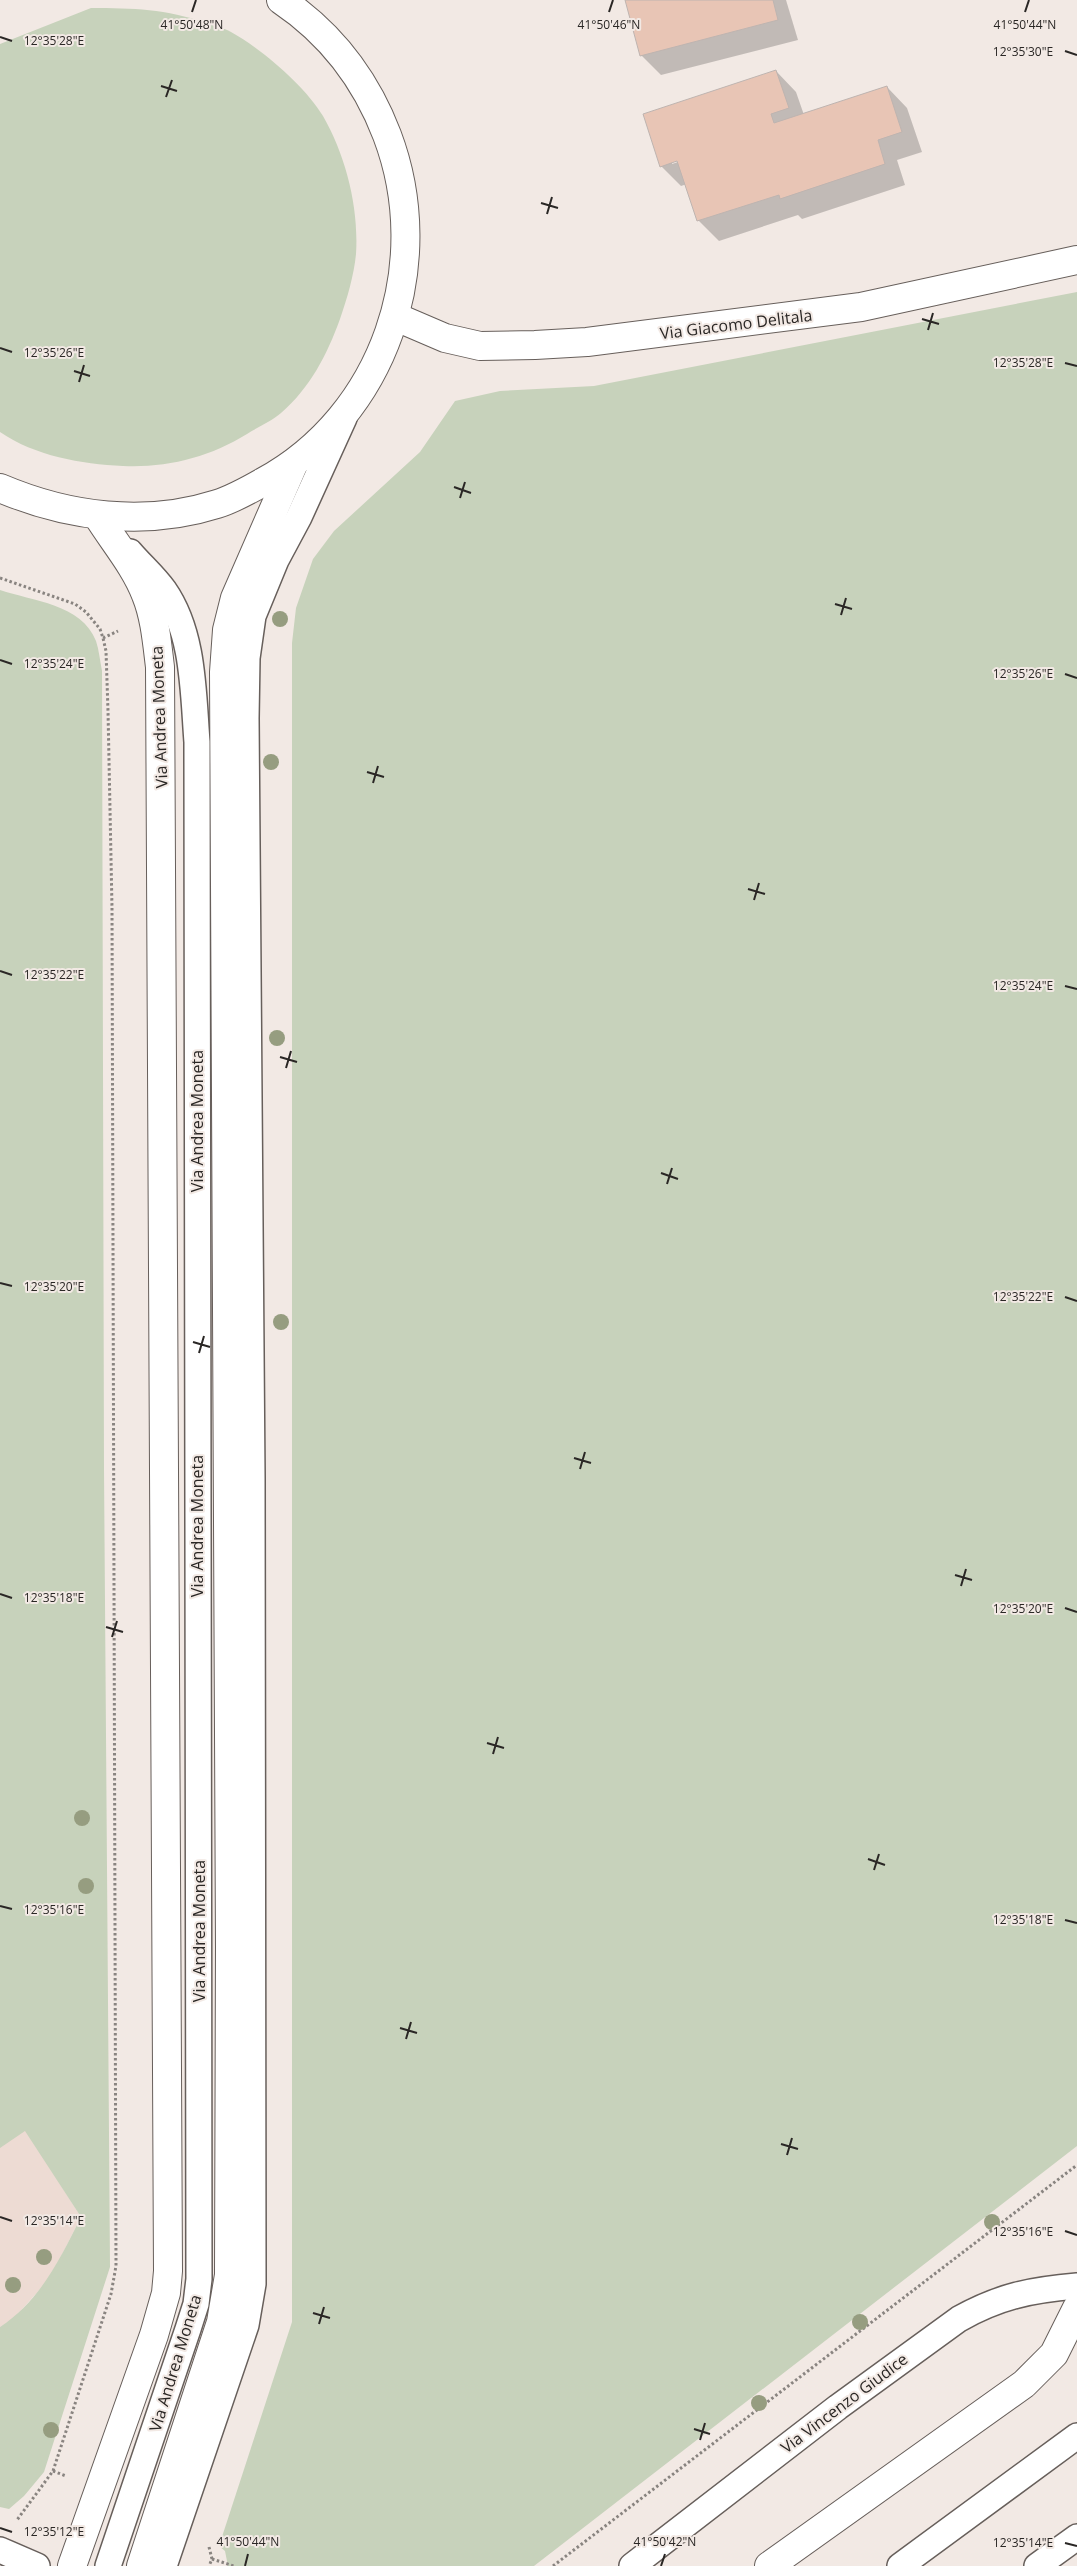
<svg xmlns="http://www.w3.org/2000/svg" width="1077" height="2566" font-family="'Open Sans',sans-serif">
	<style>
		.built { fill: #eddbd3 }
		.green { fill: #c7d2bb }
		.shadow { fill: #0003; fill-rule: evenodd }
		.building { fill: #e8c5b5; stroke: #beb4b0 }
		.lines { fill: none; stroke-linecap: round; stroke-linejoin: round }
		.service-casing { stroke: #675f5b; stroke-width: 28 }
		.minor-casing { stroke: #675f5b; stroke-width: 30 }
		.tertiary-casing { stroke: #675f5b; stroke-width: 30 }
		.path { stroke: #898480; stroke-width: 3; stroke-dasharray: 2.5 2.5; stroke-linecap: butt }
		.service { stroke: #fff; stroke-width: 25 }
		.minor { stroke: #fff; stroke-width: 28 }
		.tertiary { stroke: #fff; stroke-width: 28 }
		.tree { fill: #969d80 }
		.ticks { fill: none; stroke: #2a2725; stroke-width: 2 }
		.labels { text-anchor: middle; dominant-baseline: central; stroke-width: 4; stroke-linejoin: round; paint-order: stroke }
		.street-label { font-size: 16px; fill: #2a2725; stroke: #f2e9e4 }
		.ticks-label { font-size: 12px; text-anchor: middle; fill: #2a2725; stroke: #f2e9e4; stroke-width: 4; stroke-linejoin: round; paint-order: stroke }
	</style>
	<rect width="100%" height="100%" fill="#f2e9e4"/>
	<path class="built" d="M0,2090L81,2217L51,2277L14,2318L0,2327Z"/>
	<g class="green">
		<path d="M91,8C133,8 166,9 206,23C214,26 224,28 231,32C262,49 305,86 323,116C346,156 359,208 356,254C354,275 347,299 340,319C327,355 310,388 281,413C272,421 258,427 247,434C210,457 167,468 123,466C81,464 35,456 0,432V44Z"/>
		<path d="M1077,292V2146L534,2566H228L225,2551L219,2546L292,2322V643L296,608L313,559L334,531L420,452L455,401L500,391L594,386Z"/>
		<path d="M0,590C32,601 82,604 96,641C99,650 100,661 102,671L104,1469L110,2267L44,2472L24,2496L9,2509L0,2507V2327C40,2301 60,2259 81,2217L25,2131L0,2148Z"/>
	</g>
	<g class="shadow">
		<path d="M626,0H786L798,40L661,75L641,55Z"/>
		<path d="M776,71L796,92L804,115L887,87L907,108L922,152L897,160L905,185L802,219L798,215L719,241L698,220L687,184L681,186L661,166ZM684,160L672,164V161Z"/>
	</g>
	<g class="building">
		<path d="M625,0H773L778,20L640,56Z"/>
		<path d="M776,70L789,108L771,114L774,123L887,86L902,132L878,140L885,164L780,199L779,195L697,221L677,161L660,167L643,114Z"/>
	</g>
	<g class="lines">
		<g class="service-casing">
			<g id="service">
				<path d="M0,2550L37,2566"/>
				<path d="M108,2566L188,2329L196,2304L199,2279L197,742C193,691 194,633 164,590C154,576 141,565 130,552"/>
				<path d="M164,2566L246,2325L253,2284L252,1478L246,718L247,658L253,616L276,560L299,517L344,418"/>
				<path d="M632,2566L838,2407L959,2319C1000,2296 1031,2290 1077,2286"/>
				<path d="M900,2566L1077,2436"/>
				<path d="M1037,2566L1077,2537"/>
			</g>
		</g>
		<g class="minor-casing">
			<path id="minor" d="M396,317L445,338L480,346L535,345L587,342L861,307L1077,260"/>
		</g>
		<g class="tertiary-casing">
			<g id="tertiary">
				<path d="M0,488C68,517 145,527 217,504C233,499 249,490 263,482C385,416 436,264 387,135C366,80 330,33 281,0"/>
				<path d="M72,2566L154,2335L166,2293L168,2271L160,667C157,643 155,617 146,595C135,566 113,541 97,515"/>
				<path d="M141,2566L221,2322L229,2275L230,1946L224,672L227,630L235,598L294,463"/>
				<path d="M769,2566L1024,2384L1054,2354L1077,2308"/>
			</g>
		</g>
		<g class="path">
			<path d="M0,578L75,604L86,612L100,629L103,638L106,651L108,711L112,908L116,2266L111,2294L53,2471L17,2520"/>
			<path d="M103,638L118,631"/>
			<path d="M53,2471L66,2476"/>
			<path d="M209,2547L212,2559L209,2566"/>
			<path d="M212,2559L234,2566"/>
			<path d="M553,2566L1077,2165"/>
		</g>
		<use href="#service" class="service"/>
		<use href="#minor" class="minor"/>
		<use href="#tertiary" class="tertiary"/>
	</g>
	<g class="tree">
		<circle cx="280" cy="619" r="8"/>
		<circle cx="271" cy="762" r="8"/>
		<circle cx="277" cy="1038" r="8"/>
		<circle cx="281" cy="1322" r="8"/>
		<circle cx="82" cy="1818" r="8"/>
		<circle cx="86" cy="1886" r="8"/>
		<circle cx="992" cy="2222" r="8"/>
		<circle cx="44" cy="2257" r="8"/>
		<circle cx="13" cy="2285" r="8"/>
		<circle cx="860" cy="2322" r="8"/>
		<circle cx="759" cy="2403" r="8"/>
		<circle cx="51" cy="2430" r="8"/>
	</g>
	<path class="ticks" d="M192,12L196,0M609,12L613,0M1025,12L1029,0M0,37L12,41M1065,51L1077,55M161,86L177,91M166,97L172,80M541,203L558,208M547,214L552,197M922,319L939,324M928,330L933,313M0,348L12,352M1065,363L1077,366M74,371L90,376M79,382L84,365M454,487L471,493M460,498L465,482M835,604L852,609M841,615L846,598M0,660L12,664M1065,674L1077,678M367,772L384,777M373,783L378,766M748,889L765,894M754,900L759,883M0,971L12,975M1065,986L1077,989M280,1057L297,1062M286,1068L291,1051M661,1173L678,1179M667,1184L672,1168M0,1283L12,1286M1065,1297L1077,1301M193,1342L210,1347M199,1353L204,1336M574,1458L591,1463M580,1469L585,1452M955,1575L972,1580M961,1586L966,1569M0,1594L12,1598M1065,1608L1077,1612M106,1627L123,1632M112,1637L117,1621M487,1743L504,1748M493,1754L498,1737M868,1859L885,1865M874,1870L879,1854M0,1906L12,1909M1065,1920L1077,1923M400,2028L417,2033M406,2039L411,2022M781,2144L798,2149M787,2155L792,2138M0,2217L12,2221M1065,2231L1077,2235M313,2313L330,2318M319,2324L324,2307M694,2429L710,2434M700,2440L705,2423M0,2528L12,2532M1065,2543L1077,2546M245,2566L248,2554M661,2566L665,2554"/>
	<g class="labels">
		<g class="street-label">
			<text transform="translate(736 324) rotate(-7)">Via Giacomo Delitala</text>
			<text transform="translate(159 717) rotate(-92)">Via Andrea Moneta</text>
			<text transform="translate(197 1121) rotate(-90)">Via Andrea Moneta</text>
			<text transform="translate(197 1526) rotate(-90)">Via Andrea Moneta</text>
			<text transform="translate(199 1931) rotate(-90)">Via Andrea Moneta</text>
			<text transform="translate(175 2363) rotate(-73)">Via Andrea Moneta</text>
			<text transform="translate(844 2403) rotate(-37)">Via Vincenzo Giudice</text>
		</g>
	</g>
	<g class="ticks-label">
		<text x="192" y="29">41°50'48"N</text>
		<text x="609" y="29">41°50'46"N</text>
		<text x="1025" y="29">41°50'44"N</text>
		<text x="54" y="45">12°35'28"E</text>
		<text x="1023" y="56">12°35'30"E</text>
		<text x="54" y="357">12°35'26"E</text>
		<text x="1023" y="367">12°35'28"E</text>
		<text x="54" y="668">12°35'24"E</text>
		<text x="1023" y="678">12°35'26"E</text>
		<text x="54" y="979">12°35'22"E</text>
		<text x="1023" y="990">12°35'24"E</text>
		<text x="54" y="1291">12°35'20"E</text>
		<text x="1023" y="1301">12°35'22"E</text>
		<text x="54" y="1602">12°35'18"E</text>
		<text x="1023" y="1613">12°35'20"E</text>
		<text x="54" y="1914">12°35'16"E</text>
		<text x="1023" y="1924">12°35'18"E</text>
		<text x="54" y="2225">12°35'14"E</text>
		<text x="1023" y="2236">12°35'16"E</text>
		<text x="54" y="2536">12°35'12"E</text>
		<text x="248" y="2546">41°50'44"N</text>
		<text x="665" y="2546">41°50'42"N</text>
		<text x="1023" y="2547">12°35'14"E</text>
	</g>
</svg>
